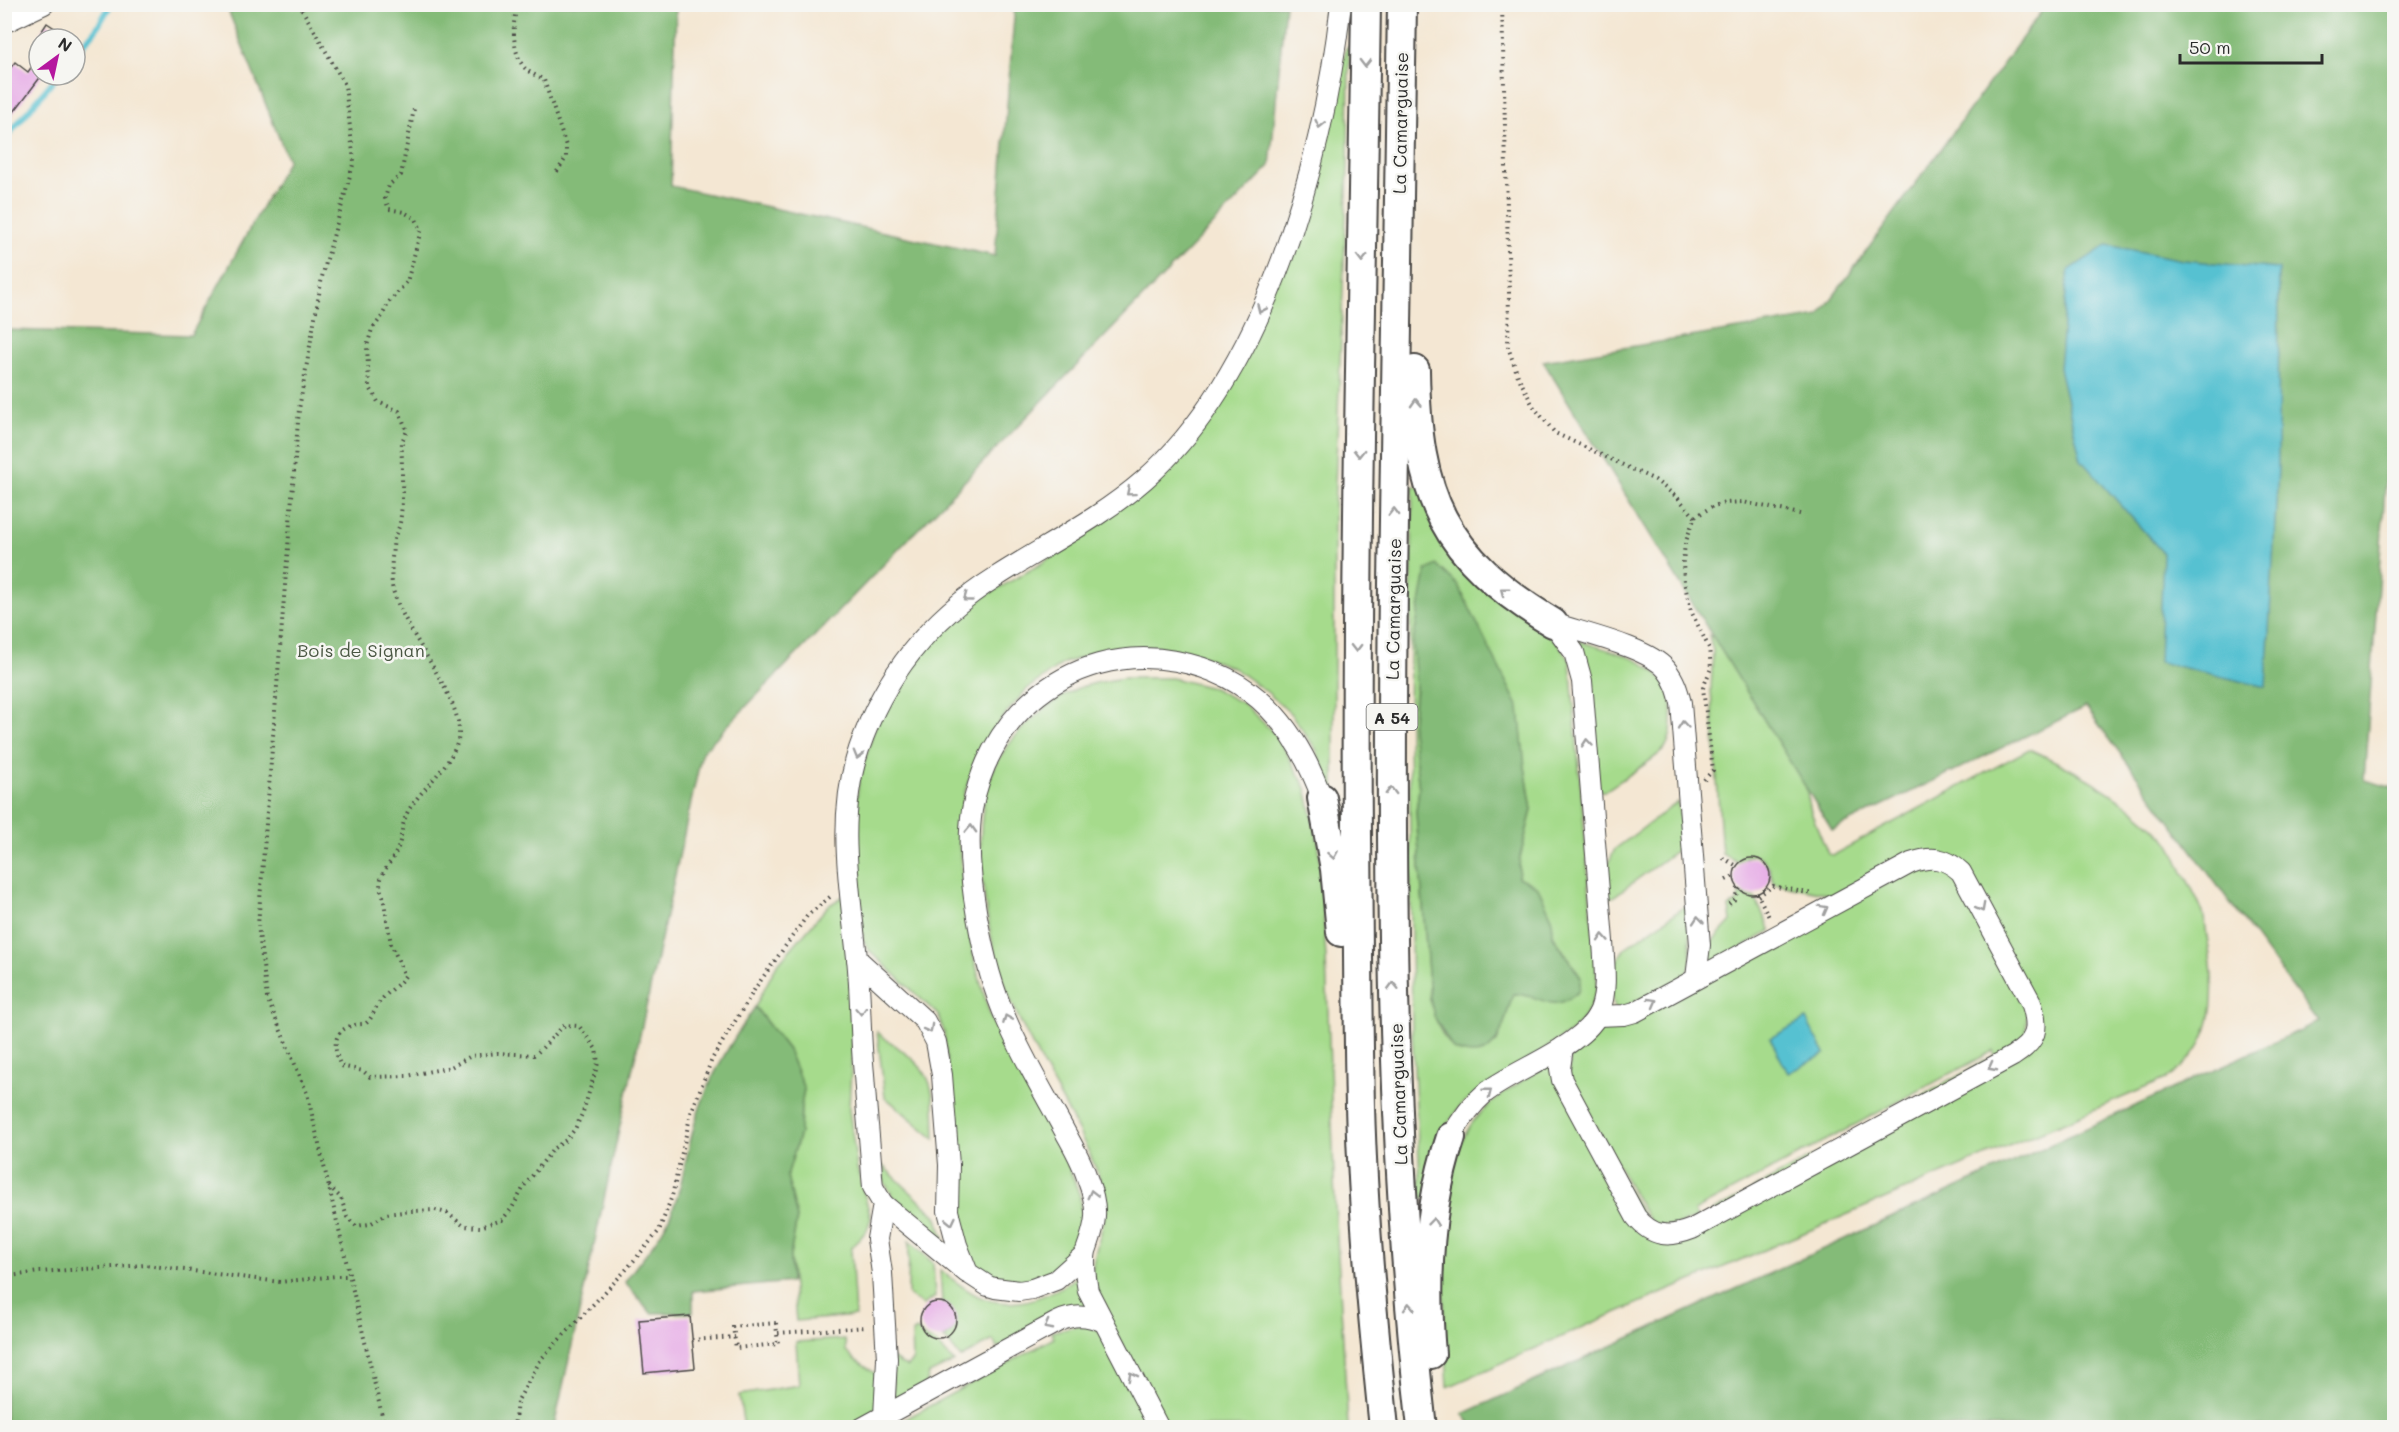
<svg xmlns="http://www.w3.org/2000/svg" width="2399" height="1432" font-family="Mali,sans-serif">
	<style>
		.green { fill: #a6db8c; stroke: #68835c; stroke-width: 1.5; fill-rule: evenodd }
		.forest { fill: #84bb78; stroke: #587352; stroke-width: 1.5 }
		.water { fill: #56c1d1; stroke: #40767e; stroke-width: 1.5 }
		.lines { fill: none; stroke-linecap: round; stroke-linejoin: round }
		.stream { stroke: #56c1d1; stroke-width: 6 }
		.building { fill: #e6a8e6 }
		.minor-casing { stroke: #494744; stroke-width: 22 }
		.highway-casing { stroke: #494744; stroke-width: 32 }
		.path { stroke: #494744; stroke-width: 4; stroke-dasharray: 1.5 4.5; stroke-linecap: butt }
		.minor { stroke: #fff; stroke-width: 20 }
		.highway { stroke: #fff; stroke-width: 28 }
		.oneway { stroke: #a0a0a0 }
		.labels { text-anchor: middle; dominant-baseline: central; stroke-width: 5; stroke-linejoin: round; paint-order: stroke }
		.shield { fill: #f6f6f2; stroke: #686867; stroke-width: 1.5 }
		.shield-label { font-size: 16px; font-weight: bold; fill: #2b2b2b }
		.street-label { font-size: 18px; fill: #2b2b2b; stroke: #f6f6f2 }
		.park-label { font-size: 18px; fill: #4a5743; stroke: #f6f6f2 }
	</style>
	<rect width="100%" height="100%" fill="#f6f6f2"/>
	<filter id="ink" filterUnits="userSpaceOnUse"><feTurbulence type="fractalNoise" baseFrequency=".0167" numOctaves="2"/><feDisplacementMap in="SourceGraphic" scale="12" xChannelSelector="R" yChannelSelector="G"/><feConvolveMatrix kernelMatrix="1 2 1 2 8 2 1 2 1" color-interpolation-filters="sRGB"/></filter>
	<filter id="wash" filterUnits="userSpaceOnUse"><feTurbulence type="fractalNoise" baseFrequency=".008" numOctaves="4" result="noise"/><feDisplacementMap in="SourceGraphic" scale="24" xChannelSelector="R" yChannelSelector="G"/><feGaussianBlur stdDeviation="1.35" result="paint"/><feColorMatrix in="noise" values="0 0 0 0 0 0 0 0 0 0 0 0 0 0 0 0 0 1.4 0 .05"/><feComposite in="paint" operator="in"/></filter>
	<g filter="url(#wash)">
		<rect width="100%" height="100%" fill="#f4e7d3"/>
		<g class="green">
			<path d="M1349,47L1348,165L1334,510V796L1316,749L1291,714L1267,692L1235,669L1201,655L1154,646L1101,651L1064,663L1027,689L1003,717L981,747L964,794L959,843L964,897L974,959L991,1019L1067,1162L1080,1196L1081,1217L1077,1243L1059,1266L1037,1282L1012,1285L979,1271L964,1245L944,1032L938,1015L869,950L863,939L858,887L855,814L859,780L877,720L920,653L976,601L1039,565L1095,528L1225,396L1325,144L1346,48Z"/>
			<path d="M1413,486H1418L1541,628L1559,644L1570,661L1597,980L1596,991L1589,1010L1574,1030L1463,1103L1446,1126L1426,1198H1421L1412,1030L1409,718ZM1426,570L1458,585L1477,627L1525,767L1532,810L1520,857L1518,877L1552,918L1553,935L1581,978L1538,998L1528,994H1513L1497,1042L1462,1053C1442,1044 1435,1019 1430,999L1416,812L1419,789L1412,729Z"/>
			<path d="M1709,635L1733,648L1793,723L1811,812L1828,854L1833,855L2029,749C2079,771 2128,800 2166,839C2174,848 2178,862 2183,872C2190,885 2198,899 2203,913C2206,924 2207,938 2209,949C2217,1000 2215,1049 2166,1079L1599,1320L1448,1387C1444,1322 1432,1169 1476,1118C1497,1094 1527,1078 1554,1061L1658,1242L2041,1030L1946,856L1828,900L1824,893L1773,883C1770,863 1758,845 1738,862L1722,854L1711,690L1713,650Z"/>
			<path d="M1579,641C1619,654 1677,662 1672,717C1672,727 1671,739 1665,748C1660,756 1616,783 1605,791H1598Z"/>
			<path d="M1123,678H1172L1213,688L1244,704L1277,736L1306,788L1319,846L1326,958L1335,1204L1348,1426L1345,1427H1166C1149,1395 1132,1363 1115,1331C1109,1319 1098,1305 1094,1291C1084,1255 1116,1221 1102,1184C1078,1119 1036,1062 1010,998C986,940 969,835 991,776C1005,739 1041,707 1074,690C1088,683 1108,681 1123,678Z"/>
			<path d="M1678,802L1683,838L1677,850L1613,897H1606C1606,879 1606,865 1615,849Z"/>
			<path d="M1936,865L1959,880L2027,1011L2026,1034L1997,1058L1993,1051L1694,1211L1697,1218C1680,1225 1668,1229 1650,1222L1568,1077L1571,1055L1579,1046L1613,1022L1915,869Z"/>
			<path d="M1740,893L1755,898L1771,931L1705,968L1709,945L1731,921L1729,907L1737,902Z"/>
			<path d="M845,895L853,1032L849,1109L857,1168L871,1218L867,1230L851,1249L855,1316L796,1321L790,1256L797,1218L787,1176L800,1133L801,1107L804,1089L788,1050L755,1007L776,966L828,906Z"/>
			<path d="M1686,906L1689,913L1691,963L1685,977L1616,1011C1608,989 1611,967 1625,948Z"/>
			<path d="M877,1032C893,1045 919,1059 928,1079C936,1096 934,1121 935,1139L885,1097Z"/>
			<path d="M883,1166L936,1216L945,1241L893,1196L884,1182Z"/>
			<path d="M909,1241L933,1263L935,1297L923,1305L908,1295Z"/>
			<path d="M940,1270C953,1279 968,1293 983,1298C1017,1311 1053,1295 1080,1275L1090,1311L997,1348L993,1340L961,1358L944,1338C961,1330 959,1309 942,1302Z"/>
			<path d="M1086,1323L1103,1333L1152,1428H889L1054,1338L1051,1332Z"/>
			<path d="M917,1330L924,1337L936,1343L954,1362L929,1374L926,1385L893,1403L892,1358L907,1367L913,1359L912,1333Z"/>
			<path d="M845,1339L846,1351L855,1360L881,1377L877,1408L869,1416L852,1427H744L739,1395L799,1385L796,1342Z"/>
		</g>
		<g class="forest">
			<path d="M226,5H676L671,186L995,256L1015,5H1285L1270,166L702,752L554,1427H5V330L191,335L288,160Z"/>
			<path d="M2046,5H2394V364L2364,780L2394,788V1427L1473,1428L1463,1414L2318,1022L2086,707L1832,830L1543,361L1819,316Z"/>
			<path d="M1437,565L1458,585L1519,708L1525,767L1532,810L1520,857L1518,877L1538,887L1552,918L1553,936L1581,978L1578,992C1550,1016 1545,994 1513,994C1502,1027 1498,1069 1453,1049L1434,1016L1430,999L1416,812L1419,789L1412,729L1416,688L1413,643L1426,571Z"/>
			<path d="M755,1007L788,1050L804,1089L801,1107L800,1133L787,1176L797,1218L790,1256L791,1282L693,1291V1313H651L625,1282C639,1260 659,1241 669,1218C684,1185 686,1150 697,1116C710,1076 731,1042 755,1007Z"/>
		</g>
		<g class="water">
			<path d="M2107,245L2183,260L2279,269L2278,469L2266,687L2159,662L2163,553L2081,460L2059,368L2068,271Z"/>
			<path d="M1806,1019L1825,1054L1788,1073L1770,1038Z"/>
		</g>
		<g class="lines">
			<g class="stream">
				<path d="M75,55L97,28L111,4"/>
				<path d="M4,140L58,75"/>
			</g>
		</g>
		<g id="blocks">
			<g class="building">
				<path d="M47,23L56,29L49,39H39V42L36,40Z"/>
				<path d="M15,62L28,72L33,65L39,69V75H42L4,125V76Z"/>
				<circle cx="1752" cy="876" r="18"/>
				<circle cx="938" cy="1320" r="18"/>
				<path d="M690,1316L695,1368L644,1373L639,1320Z"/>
			</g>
		</g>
	</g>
	<g filter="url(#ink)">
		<use href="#blocks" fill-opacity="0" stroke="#494744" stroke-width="1.5"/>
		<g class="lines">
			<g class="minor-casing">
				<g id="minor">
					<path d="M8,21L44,4"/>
					<path d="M1553,623C1582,633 1647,647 1666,669C1675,680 1678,691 1681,703L1700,945L1696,978"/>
					<path d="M857,959L925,1021L936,1042L942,1075L949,1165L948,1211L957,1245L968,1273L988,1286L995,1288L1019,1291L1032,1289L1056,1280L1085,1254"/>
					<path d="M1563,1047L1560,1069L1562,1080L1636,1217C1652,1237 1669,1238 1692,1229L2013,1056C2037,1041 2040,1029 2031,1002L1961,872C1945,857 1931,856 1911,863L1635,1012L1624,1015L1597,1016"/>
					<path d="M1451,1137C1460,1121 1471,1105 1485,1093C1515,1069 1586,1046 1600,1010C1608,989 1604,963 1603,941L1582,681L1574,652L1553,623"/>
					<path d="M883,1204L967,1273"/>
					<path d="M884,1416L1057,1322C1074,1314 1086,1315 1104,1322"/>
					<path d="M862,1428L884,1416L887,1359L882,1273L877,1239L883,1204L873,1187L872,1176C870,1142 866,1108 864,1074C860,1036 861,997 857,958C850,889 836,818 859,749C884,676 931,618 996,577C1046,545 1099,519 1144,480C1266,373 1323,161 1341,4"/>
					<path d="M1159,1428L1088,1291C1086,1278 1083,1264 1086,1251C1090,1239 1094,1230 1095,1217C1096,1203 1092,1191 1087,1178C1082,1161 1072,1145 1063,1128C1044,1093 1023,1058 1007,1021C983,968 963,868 972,810C979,769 1000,728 1031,701C1071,666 1123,651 1176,661C1254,675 1296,727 1322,798"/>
				</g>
			</g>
			<g class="highway-casing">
				<g id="highway">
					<path d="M1366,4C1362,281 1355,558 1357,835C1358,925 1358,1016 1360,1106C1363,1214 1373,1321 1384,1428"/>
					<path d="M1402,4C1399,198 1396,391 1393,584C1390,866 1390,1147 1422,1428"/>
					<path d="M1415,370C1417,497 1442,556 1553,623"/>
					<path d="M1322,798L1335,869L1341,932"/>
					<path d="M1431,1354C1425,1282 1428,1205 1451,1137"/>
				</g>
			</g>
			<g class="path">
				<path d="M299,4L345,85L354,161L322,277L299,409L258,925L267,998L307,1093L385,1428"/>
				<path d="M518,4C511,21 512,58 527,70C532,74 539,77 544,80L566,146V158L556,173"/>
				<path d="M1502,4L1509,292L1508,347L1518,376L1533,406L1555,433L1655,480L1678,498L1695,517"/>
				<path d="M1704,780L1713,770L1703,688L1711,668L1709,648L1691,611L1684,582L1683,562L1685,544L1691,527L1695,517L1713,506L1725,503L1743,502L1800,514"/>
				<path d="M1723,858L1737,866"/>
				<path d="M1726,880L1734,876"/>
				<path d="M1757,893L1770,919"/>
				<path d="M1758,896L1773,886L1813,894"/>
				<path d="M1729,904L1735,899L1738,888"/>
				<path d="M329,1186L341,1198L347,1217L356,1226L370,1224L386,1214L411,1211L435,1210L447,1213L464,1226L480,1227L502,1220L512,1208L525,1185L554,1148L566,1140L575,1129L583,1112L598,1063L596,1049L579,1026L565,1025C553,1035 546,1046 534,1055L497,1053L471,1056L451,1067L407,1076L370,1077L363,1071L341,1066C329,1041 337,1024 365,1024C373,1018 373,1012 378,1004C386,993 397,987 405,976L391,944L383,896C374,878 389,867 396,852C404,837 399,823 412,805C426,785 457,759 459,734C461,696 405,633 393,590C390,580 392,551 394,540C395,534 399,529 400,523C404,497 401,468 402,441L407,431L399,411L378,402L369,386L367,346L372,329L381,318L389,302L407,282L421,230L416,219L404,212L389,209L385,198L389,185L401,175L414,109"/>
				<path d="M4,1277L39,1272L145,1265L280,1282L336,1276H350"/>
				<path d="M776,1323L778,1344L736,1348L733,1327Z"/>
				<path d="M778,1333L867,1327"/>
				<path d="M692,1340L735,1337"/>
				<path d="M514,1428L517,1402L541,1359L625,1271L659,1231L672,1196L691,1113L712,1059L756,987L807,916L831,896"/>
			</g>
			<use href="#minor" class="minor"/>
			<use href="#highway" class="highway"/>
		</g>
		<defs><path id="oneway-chevron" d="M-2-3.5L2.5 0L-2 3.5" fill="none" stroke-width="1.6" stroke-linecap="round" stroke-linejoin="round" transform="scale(1.5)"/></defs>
		<g class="oneway">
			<use href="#oneway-chevron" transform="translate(1365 63) rotate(91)"/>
			<use href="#oneway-chevron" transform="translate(1320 124) rotate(103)"/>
			<use href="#oneway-chevron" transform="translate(1362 258) rotate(91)"/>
			<use href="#oneway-chevron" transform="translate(1261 309) rotate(114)"/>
			<use href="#oneway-chevron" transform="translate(1416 403) rotate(-93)"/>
			<use href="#oneway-chevron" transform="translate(1359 453) rotate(91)"/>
			<use href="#oneway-chevron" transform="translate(1130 492) rotate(140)"/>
			<use href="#oneway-chevron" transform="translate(1394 512) rotate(-89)"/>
			<use href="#oneway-chevron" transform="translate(1504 591) rotate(-143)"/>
			<use href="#oneway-chevron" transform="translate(967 598) rotate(144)"/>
			<use href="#oneway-chevron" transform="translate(1356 648) rotate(90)"/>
			<use href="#oneway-chevron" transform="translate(1683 725) rotate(-95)"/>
			<use href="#oneway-chevron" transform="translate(1587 743) rotate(-95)"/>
			<use href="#oneway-chevron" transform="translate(858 755) rotate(106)"/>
			<use href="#oneway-chevron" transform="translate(1391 791) rotate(-90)"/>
			<use href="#oneway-chevron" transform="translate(971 829) rotate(-88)"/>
			<use href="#oneway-chevron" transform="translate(1333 855) rotate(80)"/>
			<use href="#oneway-chevron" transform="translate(1981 908) rotate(62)"/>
			<use href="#oneway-chevron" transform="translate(1824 909) rotate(-29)"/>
			<use href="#oneway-chevron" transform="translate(1698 920) rotate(-95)"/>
			<use href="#oneway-chevron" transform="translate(1603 938) rotate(-94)"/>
			<use href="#oneway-chevron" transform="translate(1393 986) rotate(-92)"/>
			<use href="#oneway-chevron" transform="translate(1653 1002) rotate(-29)"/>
			<use href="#oneway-chevron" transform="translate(861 1011) rotate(87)"/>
			<use href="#oneway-chevron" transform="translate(1007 1019) rotate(-113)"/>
			<use href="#oneway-chevron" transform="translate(929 1029) rotate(61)"/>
			<use href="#oneway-chevron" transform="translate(1992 1067) rotate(152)"/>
			<use href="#oneway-chevron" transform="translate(1488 1092) rotate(-38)"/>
			<use href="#oneway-chevron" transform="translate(1092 1194) rotate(-104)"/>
			<use href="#oneway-chevron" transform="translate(951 1221) rotate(77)"/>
			<use href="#oneway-chevron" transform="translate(1433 1222) rotate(-84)"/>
			<use href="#oneway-chevron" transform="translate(1409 1307) rotate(-94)"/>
			<use href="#oneway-chevron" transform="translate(1048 1326) rotate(152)"/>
			<use href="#oneway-chevron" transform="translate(1132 1376) rotate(-118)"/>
		</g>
	</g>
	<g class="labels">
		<rect class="shield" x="1366.5" y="704" width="51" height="26" rx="4.5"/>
		<g class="shield-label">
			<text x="1392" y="717">A 54</text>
		</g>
		<g class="street-label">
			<text transform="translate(1400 123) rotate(-89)">La Camarguaise</text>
			<text transform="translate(1393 609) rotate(-89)">La Camarguaise</text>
			<text transform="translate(1398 1094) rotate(-92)">La Camarguaise</text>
		</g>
		<g class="park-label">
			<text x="361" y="650">Bois de Signan</text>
		</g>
	</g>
	<rect width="2399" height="1432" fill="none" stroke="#f6f6f2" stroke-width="24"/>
	<g transform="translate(57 57) rotate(33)"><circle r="28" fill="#f6f6f2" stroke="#a5a5a2" stroke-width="1.5"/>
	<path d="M0-4.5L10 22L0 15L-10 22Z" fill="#b5179e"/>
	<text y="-9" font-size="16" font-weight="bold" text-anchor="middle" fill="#2b2b2b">N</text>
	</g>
	<path d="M2180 54v9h142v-9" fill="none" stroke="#2b2b2b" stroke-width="3"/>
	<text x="2189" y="54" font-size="18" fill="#2b2b2b" stroke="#f6f6f2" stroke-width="4.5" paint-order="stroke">50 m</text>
</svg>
